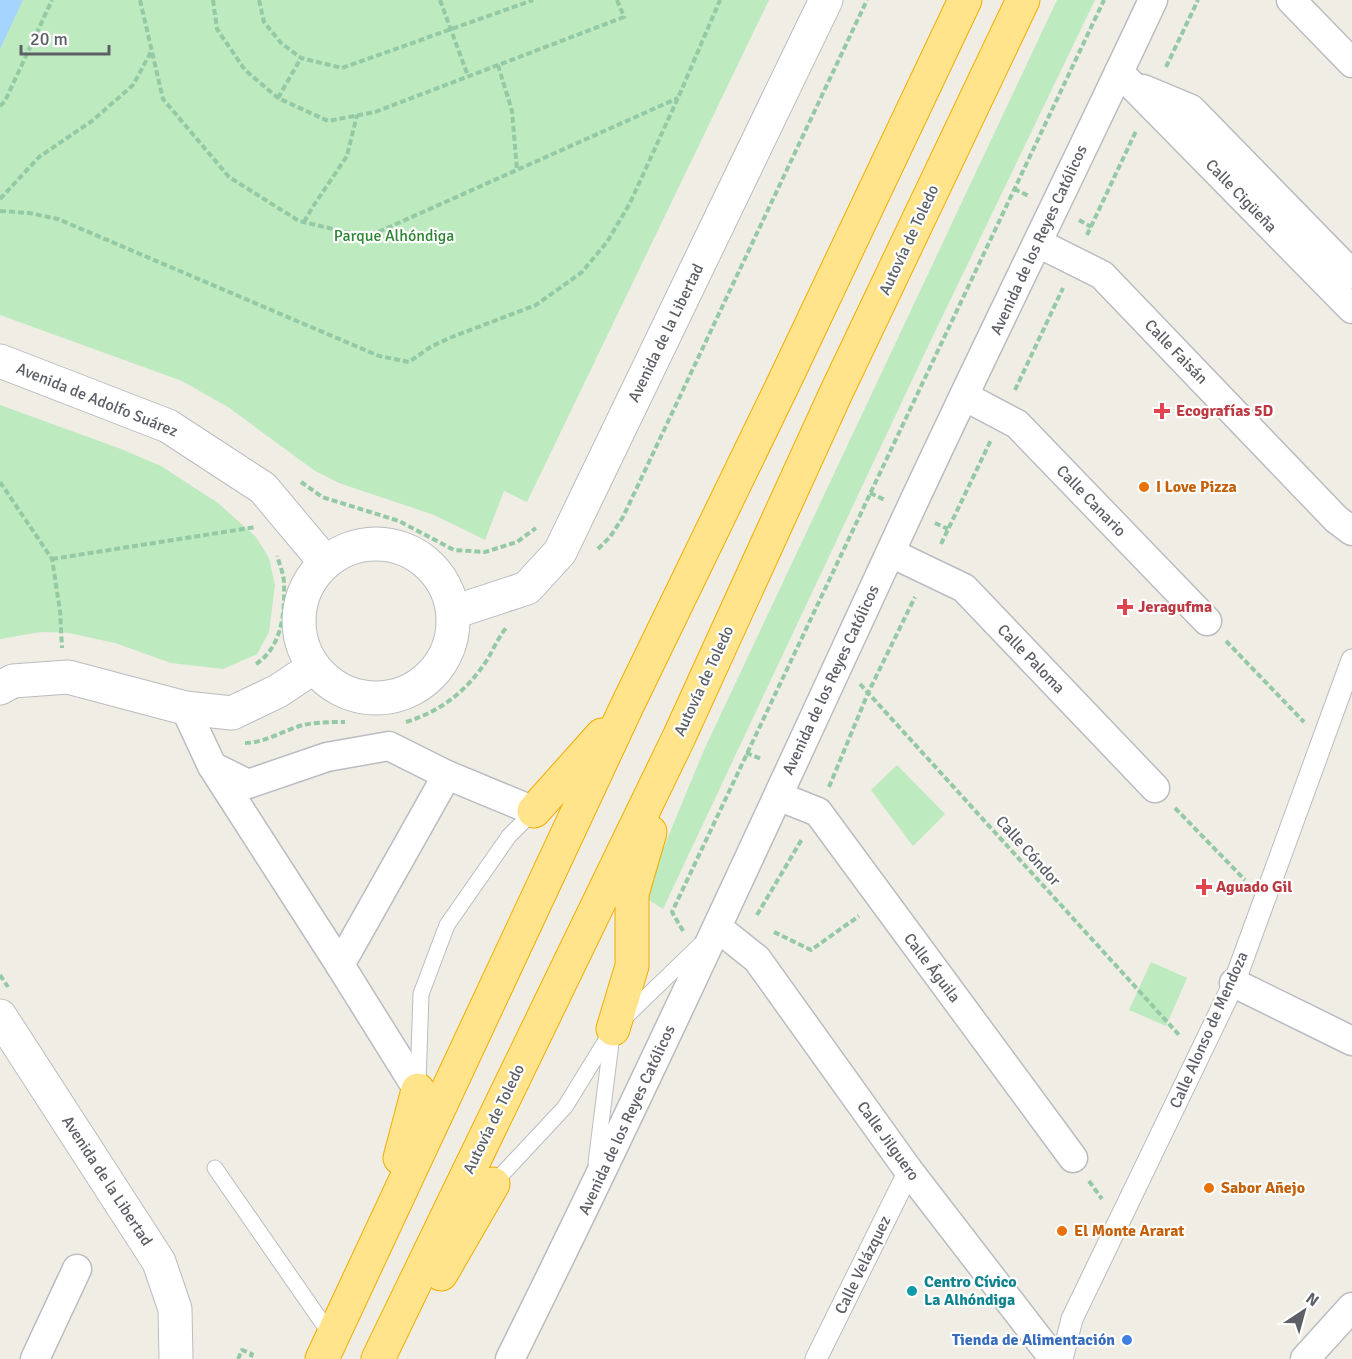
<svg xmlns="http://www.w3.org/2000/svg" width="1352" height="1359" font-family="Signika,sans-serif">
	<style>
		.green { fill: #beeabf }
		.water { fill: #a5d5ff }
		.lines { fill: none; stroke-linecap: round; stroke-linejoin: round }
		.service-casing { stroke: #b9bcc1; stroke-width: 17 }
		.pedestrian-casing { stroke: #b9bcc1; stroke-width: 23 }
		.minor-casing { stroke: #b9bcc1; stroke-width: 31 }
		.tertiary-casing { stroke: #b9bcc1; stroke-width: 35 }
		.motorway-casing { stroke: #f4ad00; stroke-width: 35 }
		.path { stroke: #94c9a5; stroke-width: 4; stroke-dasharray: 6 3; stroke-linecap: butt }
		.service { stroke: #fff; stroke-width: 15 }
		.pedestrian { stroke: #fff; stroke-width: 21 }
		.minor { stroke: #fff; stroke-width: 28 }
		.tertiary { stroke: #fff; stroke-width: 33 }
		.motorway { stroke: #ffe48c; stroke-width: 33 }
		.health-dot { fill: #e0444e; stroke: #fff; stroke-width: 2 }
		.food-dot { fill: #e8710a; stroke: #fff; stroke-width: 2 }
		.culture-dot { fill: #0f9aa8; stroke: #fff; stroke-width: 2 }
		.shop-dot { fill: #3f7fe0; stroke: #fff; stroke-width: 2 }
		.labels { text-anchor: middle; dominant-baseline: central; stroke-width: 4.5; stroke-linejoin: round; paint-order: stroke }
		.street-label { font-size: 16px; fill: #5c6066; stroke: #fff }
		.park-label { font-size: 16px; fill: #2c8532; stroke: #fff }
		.health-label { font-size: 16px; font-weight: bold; fill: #be3a42; stroke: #fff; text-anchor: start }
		.food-label { font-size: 16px; font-weight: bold; fill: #c56008; stroke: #fff; text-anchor: start }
		.culture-label { font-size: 16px; font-weight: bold; fill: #0d838f; stroke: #fff; text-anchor: start }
		.shop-label { font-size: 16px; font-weight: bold; fill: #366cbe; stroke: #fff; text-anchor: end }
	</style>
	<rect width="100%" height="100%" fill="#f0ede4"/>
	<g class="green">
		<path d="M0,0H769L527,502L504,491L485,540L434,515L339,483L315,471L228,407L182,381L0,315Z"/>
		<path d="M1057,0H1095L931,340L663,909L649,900V883L704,750Z"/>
		<path d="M0,405L121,449L161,466L218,503L256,537L269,558L275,585L269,632L257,654L223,669L171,663L115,643L69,633L41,632L0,639Z"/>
		<path d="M897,765L945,814L913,846L871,790Z"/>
		<path d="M1151,962L1187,978L1166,1026L1129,1010Z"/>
	</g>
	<path class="water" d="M0,0H23L0,49Z"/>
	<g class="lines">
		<g class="service-casing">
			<g id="service">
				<path d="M418,1083L421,994L447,925L509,836L534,811"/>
				<path d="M596,1163L612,1035"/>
				<path d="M215,1168L333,1338"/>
				<path d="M493,1184L565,1107L613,1029L700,945"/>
			</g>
		</g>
		<g class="pedestrian-casing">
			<g id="pedestrian">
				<path d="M816,1359L909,1171"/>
				<path d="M1062,1359L1072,1319L1234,983L1352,660"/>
			</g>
		</g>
		<g class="minor-casing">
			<g id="minor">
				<path d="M1291,0L1352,63"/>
				<path d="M1119,72L1352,309"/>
				<path d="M1143,89L1191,109L1352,274"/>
				<path d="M1038,243L1102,275L1336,519L1352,531"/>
				<path d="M964,396L1017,424L1207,621"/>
				<path d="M891,553L964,588L1155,788"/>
				<path d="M185,708L212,766L248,784L327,757L389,746L447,775L534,811"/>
				<path d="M212,766L340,965"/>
				<path d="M778,796L818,812L1073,1158"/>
				<path d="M718,928L757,959L909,1171L1054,1359"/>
				<path d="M1234,983L1352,1041"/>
				<path d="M418,1090L340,965L447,775"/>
				<path d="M35,1359L77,1269"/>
				<path d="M510,1359C649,1079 778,795 909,512C989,340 1073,171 1153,0"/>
				<path d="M1305,1359L1352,1307"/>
			</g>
		</g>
		<g class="tertiary-casing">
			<g id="tertiary">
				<path d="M0,361L168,426L263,488L325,562"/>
				<circle cx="376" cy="621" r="77"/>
				<path d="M454,612L527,588L560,552L826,0"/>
				<path d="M0,688L13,681L68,677L185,708L232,713L278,691L314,667"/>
				<path d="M0,1016L159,1262L175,1309L176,1359"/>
			</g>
		</g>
		<g class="motorway-casing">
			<g id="motorway">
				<path d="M534,811L602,735"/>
				<path d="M613,1029L632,966V894L650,832"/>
				<path d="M400,1158L418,1090"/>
				<path d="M441,1274L493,1184"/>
				<path d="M322,1359L627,706L786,378L965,0"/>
				<path d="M378,1359L679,737L835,395L1023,0"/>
			</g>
		</g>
		<g class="path">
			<path d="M140,0L163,99L229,177L299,221L367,237L678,98"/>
			<path d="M213,0L217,29L245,70L278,98L328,121L375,112L624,17L617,0"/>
			<path d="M259,0L264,22L281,43L301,58L342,68L533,0"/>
			<path d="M440,0L468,76"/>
			<path d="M498,65L512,111L517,170"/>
			<path d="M1166,67L1198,0"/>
			<path d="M278,98L301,58"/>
			<path d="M0,106L5,101L52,0"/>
			<path d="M1014,189L1029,196"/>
			<path d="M0,199L39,157L92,121L133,85L151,52"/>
			<path d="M0,211L29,213L58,219L379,356L409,362L432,346L452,337L536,305L582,272L607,242L630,203L678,98L720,0"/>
			<path d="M1079,220L1091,227"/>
			<path d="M304,222L312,208L347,156L357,115"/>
			<path d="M1087,235L1136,131"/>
			<path d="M1015,390L1063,288"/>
			<path d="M0,482L52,559L60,611L62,648"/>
			<path d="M301,482L322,497L399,521L454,550L485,552L517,542L536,528"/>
			<path d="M870,493L885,500"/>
			<path d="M935,523L948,529"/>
			<path d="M941,544L991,440"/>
			<path d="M598,549L610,537L623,517L867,0"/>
			<path d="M52,559L256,527"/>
			<path d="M1226,641L1304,722"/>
			<path d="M256,664C282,647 285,613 284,584C284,575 280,565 277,556"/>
			<path d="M860,684L1180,1036"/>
			<path d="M406,722C441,711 466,692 487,660C493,650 498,638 506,628"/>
			<path d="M245,743C265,743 284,730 303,725C317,722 331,722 345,722"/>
			<path d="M746,753L762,759"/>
			<path d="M829,787L868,693L915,597"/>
			<path d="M1175,808L1245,880"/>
			<path d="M757,915L802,839"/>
			<path d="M683,931L672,912L1104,0"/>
			<path d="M774,932L811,950L859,916"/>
			<path d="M0,975L8,987"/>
			<path d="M1089,1181L1102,1199"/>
			<path d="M238,1359L242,1350L252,1354L250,1359"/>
		</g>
		<use href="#service" class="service"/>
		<use href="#pedestrian" class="pedestrian"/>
		<use href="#minor" class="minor"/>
		<use href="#tertiary" class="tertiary"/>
		<use href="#motorway" class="motorway"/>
	</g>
	<g class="health-dot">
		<path d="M1159 402h6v6h6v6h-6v6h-6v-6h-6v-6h6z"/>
		<path d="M1122 598h6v6h6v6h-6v6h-6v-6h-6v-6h6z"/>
		<path d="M1201 878h6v6h6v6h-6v6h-6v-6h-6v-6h6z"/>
	</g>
	<g class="food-dot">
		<circle cx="1144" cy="487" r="6"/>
		<circle cx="1209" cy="1188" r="6"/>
		<circle cx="1062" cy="1231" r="6"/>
	</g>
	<circle class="culture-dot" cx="912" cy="1291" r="6"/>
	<circle class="shop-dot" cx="1127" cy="1340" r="6"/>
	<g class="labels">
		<g class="street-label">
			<text transform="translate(1241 196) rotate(46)">Calle Cigüeña</text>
			<text transform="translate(909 240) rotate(-65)">Autovía de Toledo</text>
			<text transform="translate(1039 240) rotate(-65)">Avenida de los Reyes Católicos</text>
			<text transform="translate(666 333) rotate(-64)">Avenida de la Libertad</text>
			<text transform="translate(1176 352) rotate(46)">Calle Faisán</text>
			<text transform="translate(97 400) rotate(22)">Avenida de Adolfo Suárez</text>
			<text transform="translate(1091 501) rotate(46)">Calle Canario</text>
			<text transform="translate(1031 659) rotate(46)">Calle Paloma</text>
			<text transform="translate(831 680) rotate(-65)">Avenida de los Reyes Católicos</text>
			<text transform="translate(704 681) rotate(-65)">Autovía de Toledo</text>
			<text transform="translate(1028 851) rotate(48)">Calle Cóndor</text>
			<text transform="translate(932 968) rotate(53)">Calle Águila</text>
			<text transform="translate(1209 1030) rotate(-66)">Calle Alonso de Mendoza</text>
			<text transform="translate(494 1119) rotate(-64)">Autovía de Toledo</text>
			<text transform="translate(627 1120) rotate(-65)">Avenida de los Reyes Católicos</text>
			<text transform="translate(888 1141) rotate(54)">Calle Jilguero</text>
			<text transform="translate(107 1181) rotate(57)">Avenida de la Libertad</text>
			<text transform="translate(863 1265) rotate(-64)">Calle Velázquez</text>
		</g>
		<g class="park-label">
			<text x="394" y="236">Parque Alhóndiga</text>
		</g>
		<g class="health-label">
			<text x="1176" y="411">Ecografías 5D</text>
			<text x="1138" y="607">Jeragufma</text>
			<text x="1216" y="887">Aguado Gil</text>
		</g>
		<g class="food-label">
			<text x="1156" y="487">I Love Pizza</text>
			<text x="1221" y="1188">Sabor Añejo</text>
			<text x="1074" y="1231">El Monte Ararat</text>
		</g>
		<g class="culture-label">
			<text x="924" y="1282">Centro Cívico<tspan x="924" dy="18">La Alhóndiga</tspan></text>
		</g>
		<g class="shop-label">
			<text x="1115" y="1340">Tienda de Alimentación</text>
		</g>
	</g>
	<g transform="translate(1304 1311) rotate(36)" stroke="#ffffff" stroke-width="4.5" paint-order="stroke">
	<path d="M0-4.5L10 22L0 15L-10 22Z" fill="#5c6066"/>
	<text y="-9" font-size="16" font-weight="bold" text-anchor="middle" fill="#5c6066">N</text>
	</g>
	<path d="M21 45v9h88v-9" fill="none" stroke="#5c6066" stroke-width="3"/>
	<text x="30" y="45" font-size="18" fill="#5c6066" stroke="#ffffff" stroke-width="4.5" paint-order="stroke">20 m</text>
</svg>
